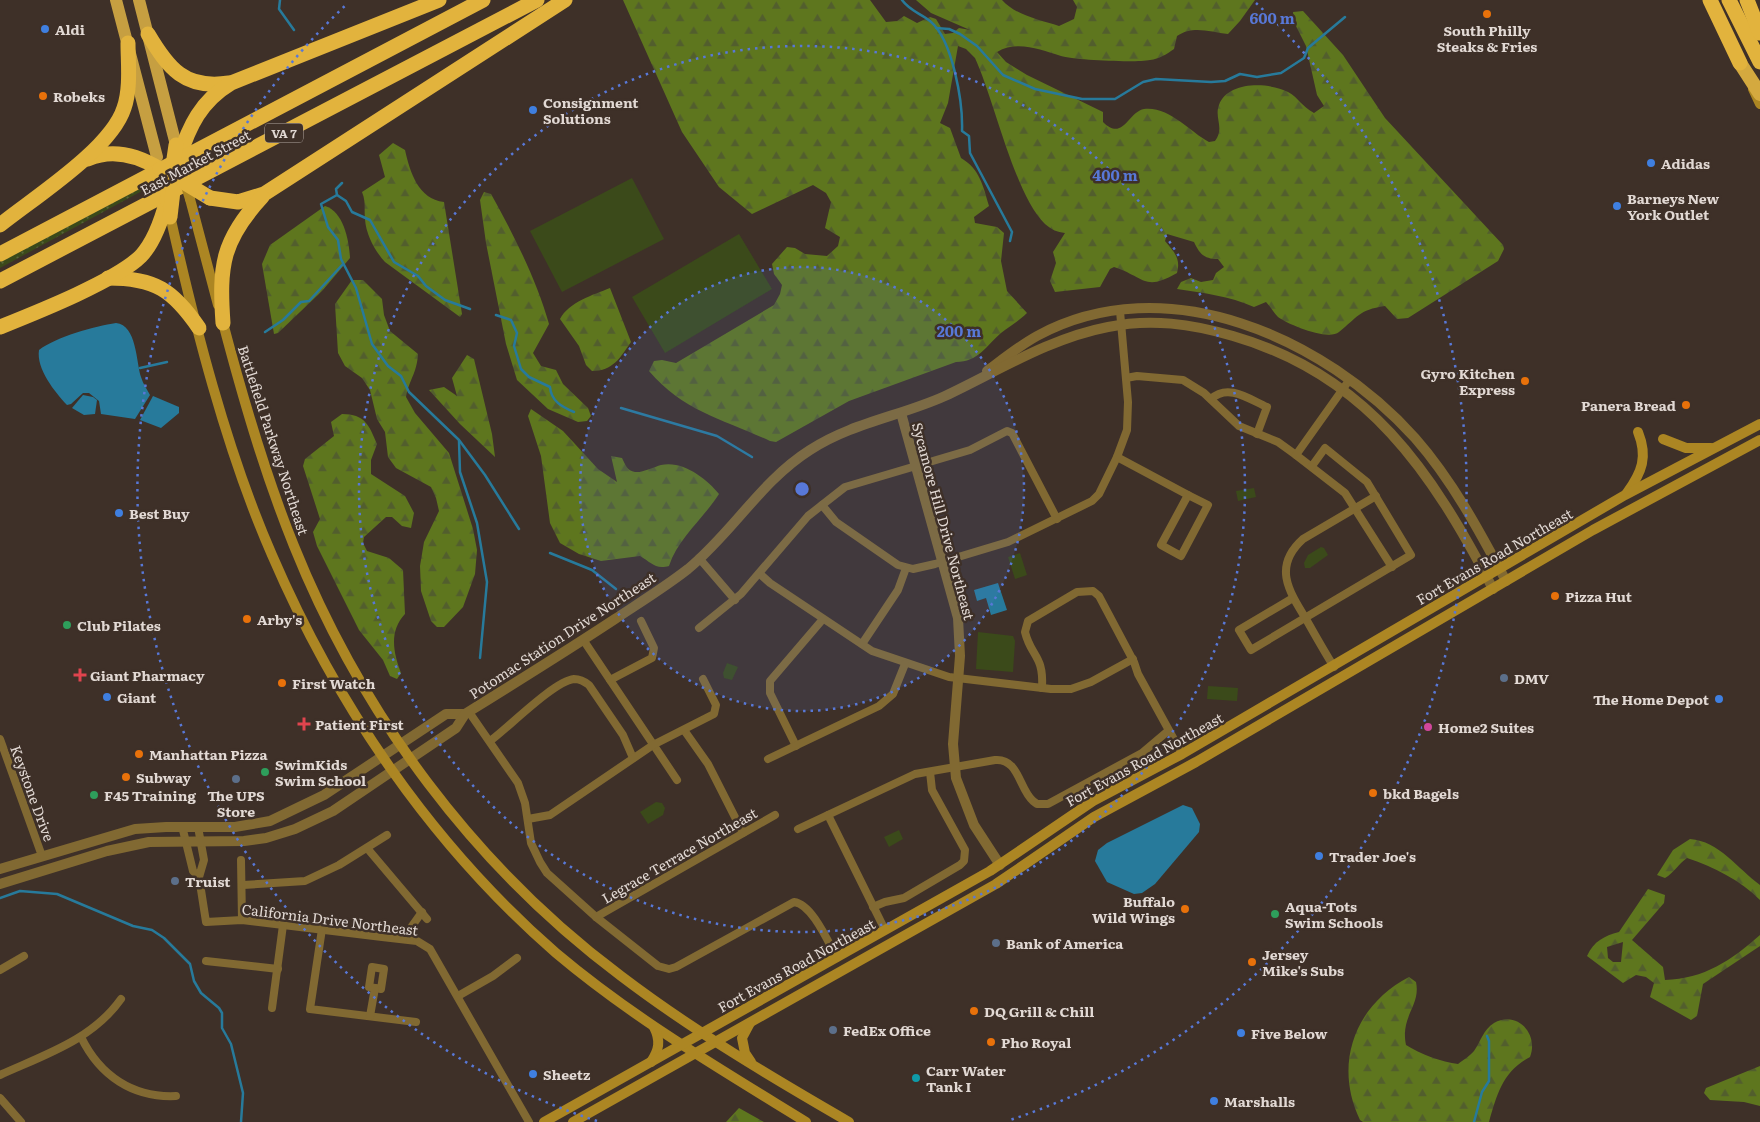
<svg xmlns="http://www.w3.org/2000/svg" width="1760" height="1122" font-family="Literata,serif">
	<style>
		.grass { fill: url(#grass-dots) }
		.forest { fill: url(#forest-firs); fill-rule: evenodd }
		.park { fill: #3b4a1a }
		.water { fill: #277a9b }
		.lines { fill: none; stroke-linecap: round; stroke-linejoin: round }
		.stream { stroke: #277a9b; stroke-width: 2.5 }
		.minor { stroke: #816932; stroke-width: 8 }
		.tertiary { stroke: #816932; stroke-width: 10 }
		.secondary { stroke: #ac8623; stroke-width: 10 }
		.primary { stroke: #c69f41; stroke-width: 12 }
		.trunk { stroke: #d4a93f; stroke-width: 14 }
		.motorway { stroke: #e2b33d; stroke-width: 15 }
		.secondary-bridge { stroke: #ac8623; stroke-width: 10 }
		.motorway-bridge { stroke: #e2b33d; stroke-width: 15 }
		.ring { fill: none; stroke: #5878d7; stroke-width: 2.5; stroke-dasharray: 2.5 5 }
		.food-dot { fill: #e8710a; stroke: #3e3028; stroke-width: 2 }
		.shop-dot { fill: #3f7fe0; stroke: #3e3028; stroke-width: 2 }
		.leisure-dot { fill: #2e9e5b; stroke: #3e3028; stroke-width: 2 }
		.health-dot { fill: #e0444e; stroke: #3e3028; stroke-width: 2 }
		.service-dot { fill: #5c6f8a; stroke: #3e3028; stroke-width: 2 }
		.hotel-dot { fill: #d1479c; stroke: #3e3028; stroke-width: 2 }
		.culture-dot { fill: #0f9aa8; stroke: #3e3028; stroke-width: 2 }
		.labels { text-anchor: middle; dominant-baseline: central; stroke-width: 5; stroke-linejoin: round; paint-order: stroke }
		.shield { fill: #3e3028; stroke: #b1a6a0; stroke-width: 1 }
		.shield-label { font-size: 12px; font-weight: bold; fill: #e2d9d4 }
		.poi-label { font-size: 14px; font-weight: bold; fill: #e2d9d4; stroke: #3e3028; text-anchor: start }
		.street-label { font-size: 14px; fill: #e2d9d4; stroke: #3e3028 }
		.centre { fill: #5878d7; stroke: #3e3028; stroke-width: 2.5 }
		.ring-label { font-size: 15px; text-anchor: middle; font-weight: bold; fill: #5878d7; stroke: #3e3028; stroke-width: 5; stroke-linejoin: round; paint-order: stroke }
	</style>
	<defs>
		<pattern id="grass-dots" width="8" height="8" patternUnits="userSpaceOnUse" patternTransform="scale(1.25)"><rect width="8" height="8" fill="#3b4a1a"/><path d="M2 2h.1M6 6h.1" fill="none" stroke="#57643a" stroke-width="1.8" stroke-linecap="round"/></pattern>
		<pattern id="forest-firs" width="22" height="20" patternUnits="userSpaceOnUse" patternTransform="scale(1.25)"><rect width="22" height="20" fill="#5e761e"/><path d="M5 1l3.5 6h-7zM16 11l3.5 6h-7z" fill="#525e2d"/></pattern>
	</defs>
	<rect width="100%" height="100%" fill="#3e3028"/>
	<path class="grass" d="M143,187L145,190L140,192L0,268V262Z"/>
	<g class="forest">
		<path d="M623,0H870L886,22L897,21L904,16L917,23L930,17L936,19L945,34L953,33L959,28L970,30L931,13L916,0H1002C1015,15 1040,20 1059,26L1074,19L1077,7L1073,0H1255L1240,21L1228,34C1210,32 1193,25 1177,36L1174,49C1167,54 1159,59 1150,60C1135,63 1074,60 1061,56C1040,50 1018,40 997,52L1006,62L1027,75L1103,112V122C1123,142 1128,112 1144,109C1169,106 1190,132 1209,142L1215,141C1225,128 1214,118 1219,105C1228,81 1268,82 1288,92C1299,98 1301,106 1314,113L1324,106L1317,95L1306,46L1294,22L1293,12L1303,11L1343,55L1385,118L1503,245L1504,249L1498,261L1408,318L1397,319L1385,306C1358,310 1358,317 1339,332C1328,341 1289,325 1278,317C1274,313 1270,306 1266,302L1254,307C1229,296 1204,293 1177,289L1181,282L1191,278L1201,282L1213,280L1216,273L1224,267L1218,259C1205,259 1200,255 1194,242L1167,234L1165,241C1174,252 1181,258 1177,273C1144,292 1145,277 1114,267L1110,269L1100,287L1055,292L1050,281L1056,263L1053,252L1065,233C1057,232 1052,230 1045,224C1015,196 994,99 975,58L966,49L958,46L948,103L940,123L950,128L961,158C980,169 983,186 989,206L974,217L975,223L997,227L1004,233L1001,261L1007,291L1027,313C1019,321 1010,326 1001,333C986,346 978,362 956,362L849,401L776,442L770,441C723,419 684,412 649,371L654,361L662,360L676,363L774,305L780,294L782,285L774,274L772,264L787,247L795,248L805,254L827,256L838,246L840,237L825,228L831,202L826,193L813,185L752,214L719,187L682,132Z"/>
		<path d="M393,143L405,150C410,172 418,199 444,202L462,314L460,317L385,262C375,251 366,235 365,219C364,209 366,201 362,192L385,177L379,155Z"/>
		<path d="M484,192L491,194C513,233 537,281 549,324L533,353L541,366L556,370L563,384L588,408L591,416L587,421L578,422L548,409L517,380L506,344L486,243L480,200Z"/>
		<path d="M325,206C344,212 349,241 350,258L322,291L278,333L274,334L262,264L270,245Z"/>
		<path d="M352,280H363L382,299L384,315L390,331L418,354C417,373 409,380 406,397L415,413L449,453L473,529L477,550L475,574L463,607L444,627H437L431,621L421,591L420,566L424,542L439,511L436,498L431,487L396,468L388,457L385,432L377,419L370,390L362,378L345,366L338,353L335,304Z"/>
		<path d="M610,288L631,342C620,358 613,371 592,371L586,365L579,346L560,319C569,302 593,295 610,288Z"/>
		<path d="M467,355L474,359L492,434L495,457L460,424L429,390L444,387L457,396L452,378Z"/>
		<path d="M531,409L563,431L598,469L617,482L611,456L622,458C625,464 627,471 635,472C642,473 654,467 661,465C683,460 707,479 719,494C704,518 678,538 669,566C655,570 651,562 640,556L601,561L579,554L560,543L550,523L541,456L528,416Z"/>
		<path d="M342,414C365,414 369,425 377,444L371,460V474L405,496L414,513L411,528L402,526L392,517H386L364,537L363,543L367,551L389,558L403,570L405,614C389,631 393,652 401,673L397,679L390,676L383,660L359,630L317,546L313,532L320,519L303,466L305,459L334,436L331,422Z"/>
		<path d="M1690,839C1719,841 1738,869 1760,885V900C1740,880 1714,867 1687,858C1678,864 1674,873 1665,878L1657,875L1673,850Z"/>
		<path d="M1648,889L1665,895L1664,903L1632,940L1663,967L1665,980C1704,979 1732,960 1760,935V946L1703,984L1697,1016L1691,1020L1650,997L1654,983L1646,977L1636,975L1623,983L1587,956C1594,941 1604,936 1619,932ZM1623,942L1621,962H1613L1608,958L1607,947Z"/>
		<path d="M1409,977L1416,982C1421,1006 1400,1016 1406,1045C1420,1054 1442,1062 1458,1064C1463,1060 1470,1056 1474,1051C1481,1041 1483,1030 1494,1023C1517,1010 1539,1034 1530,1057C1503,1071 1497,1094 1489,1122H1363L1360,1120C1333,1064 1355,1005 1409,977Z"/>
		<path d="M1760,1066V1106L1744,1102L1710,1100L1704,1093L1706,1088Z"/>
		<path d="M739,1108L764,1122H726Z"/>
	</g>
	<g class="park">
		<path d="M632,178L664,239L562,292L530,231Z"/>
		<path d="M739,234L772,289L665,353L632,297Z"/>
		<path d="M1254,488L1256,497L1238,501L1236,491Z"/>
		<path d="M1321,547L1324,548L1328,555L1310,568H1305L1304,563L1308,555Z"/>
		<path d="M1020,553L1027,575L1015,579L1008,557Z"/>
		<path d="M978,632L1013,636L1015,641L1013,672L976,669Z"/>
		<path d="M727,663L738,667L732,680L724,678L723,673Z"/>
		<path d="M1208,686L1238,688L1237,701L1207,699Z"/>
		<path d="M656,802L662,803L665,808L663,815L648,824L640,812Z"/>
		<path d="M899,830L903,839L889,847L884,837Z"/>
	</g>
	<g class="water">
		<path d="M116,323C137,325 136,362 141,377C143,384 147,389 150,395L135,419L101,414L99,401L89,393H83L71,404L67,405C55,392 36,369 39,350C56,337 95,326 116,323Z"/>
		<path d="M83,395L93,397L97,400L95,414L84,415L72,408Z"/>
		<path d="M153,396L179,407V413L161,428L140,420Z"/>
		<path d="M998,583L1007,610L991,615L986,598L977,601L974,590Z"/>
		<path d="M1183,805L1192,808L1200,824L1199,832L1155,884L1142,893L1134,894L1107,882L1095,861L1098,850L1107,843Z"/>
	</g>
	<g class="lines">
		<g class="stream">
			<path d="M280,0L279,9L294,30"/>
			<path d="M902,0C910,11 920,13 930,21C953,40 963,103 962,131L969,136L970,153L1012,232L1010,241"/>
			<path d="M936,28L949,29L960,34L977,46L1003,75L1035,89L1082,99H1115L1143,82L1156,79L1211,82L1225,81L1240,74L1257,77L1281,73L1304,58L1308,48L1345,17"/>
			<path d="M342,183L336,189L337,195L321,204L328,227L338,240L341,259L356,288L372,344L388,366L401,376L409,392L459,440L485,475L519,529"/>
			<path d="M337,195L346,201L352,212L370,220L394,262L418,276L426,286L445,300L470,309"/>
			<path d="M496,315L511,320L517,333L514,346L521,369L529,377L550,387C551,401 562,407 574,412"/>
			<path d="M265,332L283,320L301,302L309,301L343,264"/>
			<path d="M140,368L167,362"/>
			<path d="M621,408L717,436L752,457"/>
			<path d="M459,441L460,472L477,523L487,582L480,658"/>
			<path d="M550,553L592,570L616,589"/>
			<path d="M0,898L20,891L57,894L133,926L152,930L164,938L190,964L194,981L201,993L219,1008L222,1013V1028L231,1044L243,1093L241,1122"/>
			<path d="M1474,1122L1482,1092L1489,1081V1041L1487,1036"/>
		</g>
		<g class="minor">
			<path d="M1126,378L1137,376L1183,380L1204,393L1239,426L1278,442L1296,455"/>
			<path d="M1350,379L1296,455L1345,493L1392,567"/>
			<path d="M1211,399C1228,383 1249,399 1267,407L1257,434"/>
			<path d="M1117,457L1188,495"/>
			<path d="M1188,495L1208,505L1181,556L1161,545Z"/>
			<path d="M822,505L836,522L898,565L913,569L935,564L1008,542L1092,501L1099,494L1117,457L1127,430L1128,402L1120,311"/>
			<path d="M699,558L735,600"/>
			<path d="M760,574L770,583L872,651L949,677L1051,689H1071L1091,682L1133,659"/>
			<path d="M1293,598L1239,630L1251,650L1411,555L1367,482L1325,448L1312,466"/>
			<path d="M699,628L741,594L808,516L845,487L970,450L1007,431L1012,433L1057,519"/>
			<path d="M584,641L677,780"/>
			<path d="M862,644L898,590L906,568"/>
			<path d="M1334,667C1324,651 1315,635 1306,619C1288,590 1273,566 1303,539L1376,496"/>
			<path d="M610,680L652,658L654,648L641,621"/>
			<path d="M1042,688C1044,655 1031,657 1025,632L1028,621L1077,592L1093,591L1099,596L1134,662L1138,674L1182,754"/>
			<path d="M469,712L518,783L525,803L531,843L540,862L547,873L596,917L658,966L669,969L676,967L794,902C812,904 828,942 837,958"/>
			<path d="M684,730L708,764L743,833"/>
			<path d="M0,739L42,856"/>
			<path d="M490,741C508,728 554,681 574,679C580,679 584,681 589,685L623,735L633,758"/>
			<path d="M796,746L770,693V681L823,619"/>
			<path d="M768,759L879,706L893,694L905,664"/>
			<path d="M828,815L885,930"/>
			<path d="M528,819L550,815L653,745L714,714L716,705L703,679"/>
			<path d="M182,826L193,871L199,877L204,860L198,827"/>
			<path d="M798,829L915,774L995,760C1019,758 1019,789 1033,801L1037,804H1048L1142,753L1168,731"/>
			<path d="M367,848L427,919"/>
			<path d="M241,860L242,920"/>
			<path d="M199,877L206,922L242,920L382,937L417,941L430,949L529,1122"/>
			<path d="M243,885L305,881L339,865L387,835"/>
			<path d="M873,907L885,902L904,898L960,865L964,861L965,850L932,790L930,772"/>
			<path d="M596,917L775,815"/>
			<path d="M322,929L310,1009L416,1022"/>
			<path d="M410,940L412,926L422,912"/>
			<path d="M206,961L278,969"/>
			<path d="M372,967L384,969L381,989L369,987Z"/>
			<path d="M0,970L24,956"/>
			<path d="M458,996L493,976L517,958"/>
			<path d="M272,1008L283,925"/>
			<path d="M370,1016L375,988"/>
			<path d="M81,1037C100,1076 133,1098 176,1096"/>
			<path d="M0,1075C44,1055 92,1040 121,999"/>
			<path d="M0,1098L21,1122"/>
		</g>
		<g class="tertiary">
			<path d="M987,371C1003,359 1019,346 1037,336C1166,266 1325,338 1415,438C1452,480 1480,532 1506,581"/>
			<path d="M901,413L958,618L960,656L953,744L956,778L974,825L1000,865"/>
			<path d="M0,869L135,829L166,827H235L270,821L324,795L446,714H465"/>
			<path d="M0,884L107,851L149,842L244,841L266,838L295,829L333,811L456,728L465,714C515,683 565,652 615,619C639,603 665,587 688,569C733,532 761,481 810,450C851,423 901,416 945,396C998,371 1050,338 1108,327C1151,318 1192,324 1233,336C1368,375 1432,472 1493,589"/>
		</g>
		<g class="secondary">
			<path d="M1753,89L1760,104"/>
			<path d="M180,162L185,183"/>
			<path d="M190,199L218,305"/>
			<path d="M169,211C194,323 226,450 272,555C337,706 432,845 556,953C633,1018 720,1069 806,1122"/>
			<path d="M222,319C242,395 264,472 294,546C362,715 475,867 621,976C692,1030 771,1077 849,1122"/>
			<path d="M1663,439L1686,448H1711"/>
			<path d="M1627,493C1642,472 1648,457 1638,432"/>
			<path d="M750,1023L742,1038L745,1053L751,1062"/>
			<path d="M651,1062C659,1050 661,1041 654,1027"/>
			<path d="M544,1122L990,871L1093,801L1182,754L1625,495L1760,424"/>
			<path d="M573,1122L996,884L1094,817L1196,762L1593,530L1760,440"/>
		</g>
		<g class="primary">
			<path d="M116,0L157,157"/>
			<path d="M139,0L176,145"/>
		</g>
		<path class="trunk" d="M1740,63L1760,94"/>
		<g class="motorway">
			<path d="M1710,0L1740,63"/>
			<path d="M1729,0L1760,62"/>
			<path d="M1747,0L1760,33"/>
			<path d="M148,34C168,68 185,90 229,83"/>
			<path d="M179,158C189,126 201,101 231,83L439,0"/>
			<path d="M88,159C113,148 137,155 160,169"/>
			<path d="M210,198L238,202L264,194L565,0"/>
			<path d="M0,225C35,197 111,149 124,108C131,88 128,63 128,43"/>
			<path d="M0,254L483,0"/>
			<path d="M108,278C155,278 173,290 199,328"/>
			<path d="M0,281L537,0"/>
			<path d="M223,323C219,266 222,240 262,197"/>
			<path d="M0,327C35,313 116,281 141,256C155,241 162,219 167,200"/>
		</g>
		<path class="secondary-bridge" d="M185,183L190,199"/>
		<g class="motorway-bridge">
			<path d="M160,169L171,179L167,200"/>
			<path d="M172,172L176,145"/>
			<path d="M185,183L210,198"/>
			<path d="M170,217L173,191"/>
		</g>
	</g>
	<circle cx="802" cy="489" r="222" fill="#5878d7" fill-opacity=".12"/>
	<g class="ring">
		<circle cx="802" cy="489" r="222"/>
		<circle cx="802" cy="489" r="443"/>
		<path d="M597 1121A665 665 0 0 1 348 3M1256 3A665 665 0 0 1 1007 1121"/>
	</g>
	<g class="food-dot">
		<circle cx="1487" cy="14" r="5"/>
		<circle cx="43" cy="96" r="5"/>
		<circle cx="1525" cy="381" r="5"/>
		<circle cx="1686" cy="405" r="5"/>
		<circle cx="1555" cy="596" r="5"/>
		<circle cx="247" cy="619" r="5"/>
		<circle cx="282" cy="683" r="5"/>
		<circle cx="139" cy="754" r="5"/>
		<circle cx="126" cy="777" r="5"/>
		<circle cx="1373" cy="793" r="5"/>
		<circle cx="1185" cy="909" r="5"/>
		<circle cx="1252" cy="962" r="5"/>
		<circle cx="974" cy="1011" r="5"/>
		<circle cx="991" cy="1042" r="5"/>
	</g>
	<g class="shop-dot">
		<circle cx="45" cy="29" r="5"/>
		<circle cx="533" cy="110" r="5"/>
		<circle cx="1651" cy="163" r="5"/>
		<circle cx="1617" cy="206" r="5"/>
		<circle cx="119" cy="513" r="5"/>
		<circle cx="107" cy="697" r="5"/>
		<circle cx="1719" cy="699" r="5"/>
		<circle cx="1319" cy="856" r="5"/>
		<circle cx="1241" cy="1033" r="5"/>
		<circle cx="533" cy="1074" r="5"/>
		<circle cx="1214" cy="1101" r="5"/>
	</g>
	<g class="leisure-dot">
		<circle cx="67" cy="625" r="5"/>
		<circle cx="265" cy="772" r="5"/>
		<circle cx="94" cy="795" r="5"/>
		<circle cx="1275" cy="914" r="5"/>
	</g>
	<g class="health-dot">
		<path d="M77.5 667.5h5v5h5v5h-5v5h-5v-5h-5v-5h5z"/>
		<path d="M301.5 716.5h5v5h5v5h-5v5h-5v-5h-5v-5h5z"/>
	</g>
	<g class="service-dot">
		<circle cx="1504" cy="678" r="5"/>
		<circle cx="236" cy="779" r="5"/>
		<circle cx="175" cy="881" r="5"/>
		<circle cx="996" cy="943" r="5"/>
		<circle cx="833" cy="1030" r="5"/>
	</g>
	<circle class="hotel-dot" cx="1428" cy="727" r="5"/>
	<circle class="culture-dot" cx="916" cy="1078" r="5"/>
	<g class="labels">
		<rect class="shield" x="265" y="123.5" width="38" height="19" rx="4"/>
		<g class="shield-label">
			<text x="284" y="133">VA 7</text>
		</g>
		<g class="poi-label">
			<text x="55" y="29">Aldi</text>
			<text x="1487" y="30" text-anchor="middle">South Philly<tspan x="1487" dy="16">Steaks &amp; Fries</tspan></text>
			<text x="53" y="96">Robeks</text>
			<text x="543" y="102">Consignment<tspan x="543" dy="16">Solutions</tspan></text>
			<text x="1661" y="163">Adidas</text>
			<text x="1627" y="198">Barneys New<tspan x="1627" dy="16">York Outlet</tspan></text>
			<text x="1515" y="373" text-anchor="end">Gyro Kitchen<tspan x="1515" dy="16">Express</tspan></text>
			<text x="1676" y="405" text-anchor="end">Panera Bread</text>
			<text x="129" y="513">Best Buy</text>
			<text x="1565" y="596">Pizza Hut</text>
			<text x="257" y="619">Arby's</text>
			<text x="77" y="625">Club Pilates</text>
			<text x="90" y="675">Giant Pharmacy</text>
			<text x="1514" y="678">DMV</text>
			<text x="292" y="683">First Watch</text>
			<text x="117" y="697">Giant</text>
			<text x="1709" y="699" text-anchor="end">The Home Depot</text>
			<text x="315" y="724">Patient First</text>
			<text x="1438" y="727">Home2 Suites</text>
			<text x="149" y="754">Manhattan Pizza</text>
			<text x="275" y="764">SwimKids<tspan x="275" dy="16">Swim School</tspan></text>
			<text x="136" y="777">Subway</text>
			<text x="1383" y="793">bkd Bagels</text>
			<text x="104" y="795">F45 Training</text>
			<text x="236" y="795" text-anchor="middle">The UPS<tspan x="236" dy="16">Store</tspan></text>
			<text x="1329" y="856">Trader Joe's</text>
			<text x="185" y="881">Truist</text>
			<text x="1175" y="901" text-anchor="end">Buffalo<tspan x="1175" dy="16">Wild Wings</tspan></text>
			<text x="1285" y="906">Aqua-Tots<tspan x="1285" dy="16">Swim Schools</tspan></text>
			<text x="1006" y="943">Bank of America</text>
			<text x="1262" y="954">Jersey<tspan x="1262" dy="16">Mike's Subs</tspan></text>
			<text x="984" y="1011">DQ Grill &amp; Chill</text>
			<text x="843" y="1030">FedEx Office</text>
			<text x="1251" y="1033">Five Below</text>
			<text x="1001" y="1042">Pho Royal</text>
			<text x="926" y="1070">Carr Water<tspan x="926" dy="16">Tank I</tspan></text>
			<text x="543" y="1074">Sheetz</text>
			<text x="1224" y="1101">Marshalls</text>
		</g>
		<g class="street-label">
			<text transform="translate(195 162) rotate(-28)">East Market Street</text>
			<text transform="translate(274 440) rotate(72)">Battlefield Parkway Northeast</text>
			<text transform="translate(944 521) rotate(75)">Sycamore Hill Drive Northeast</text>
			<text transform="translate(1494 556) rotate(-30)">Fort Evans Road Northeast</text>
			<text transform="translate(562 635) rotate(-33)">Potomac Station Drive Northeast</text>
			<text transform="translate(1144 759) rotate(-29)">Fort Evans Road Northeast</text>
			<text transform="translate(33 793) rotate(70)">Keystone Drive</text>
			<text transform="translate(679 855) rotate(-30)">Legrace Terrace Northeast</text>
			<text transform="translate(330 919) rotate(7)">California Drive Northeast</text>
			<text transform="translate(796 965) rotate(-29)">Fort Evans Road Northeast</text>
		</g>
	</g>
	<circle cx="802" cy="489" r="8" class="centre"/>
	<g class="ring-label">
		<text x="1272" y="24">600 m</text>
		<text x="1115" y="181">400 m</text>
		<text x="959" y="337">200 m</text>
	</g>
</svg>
